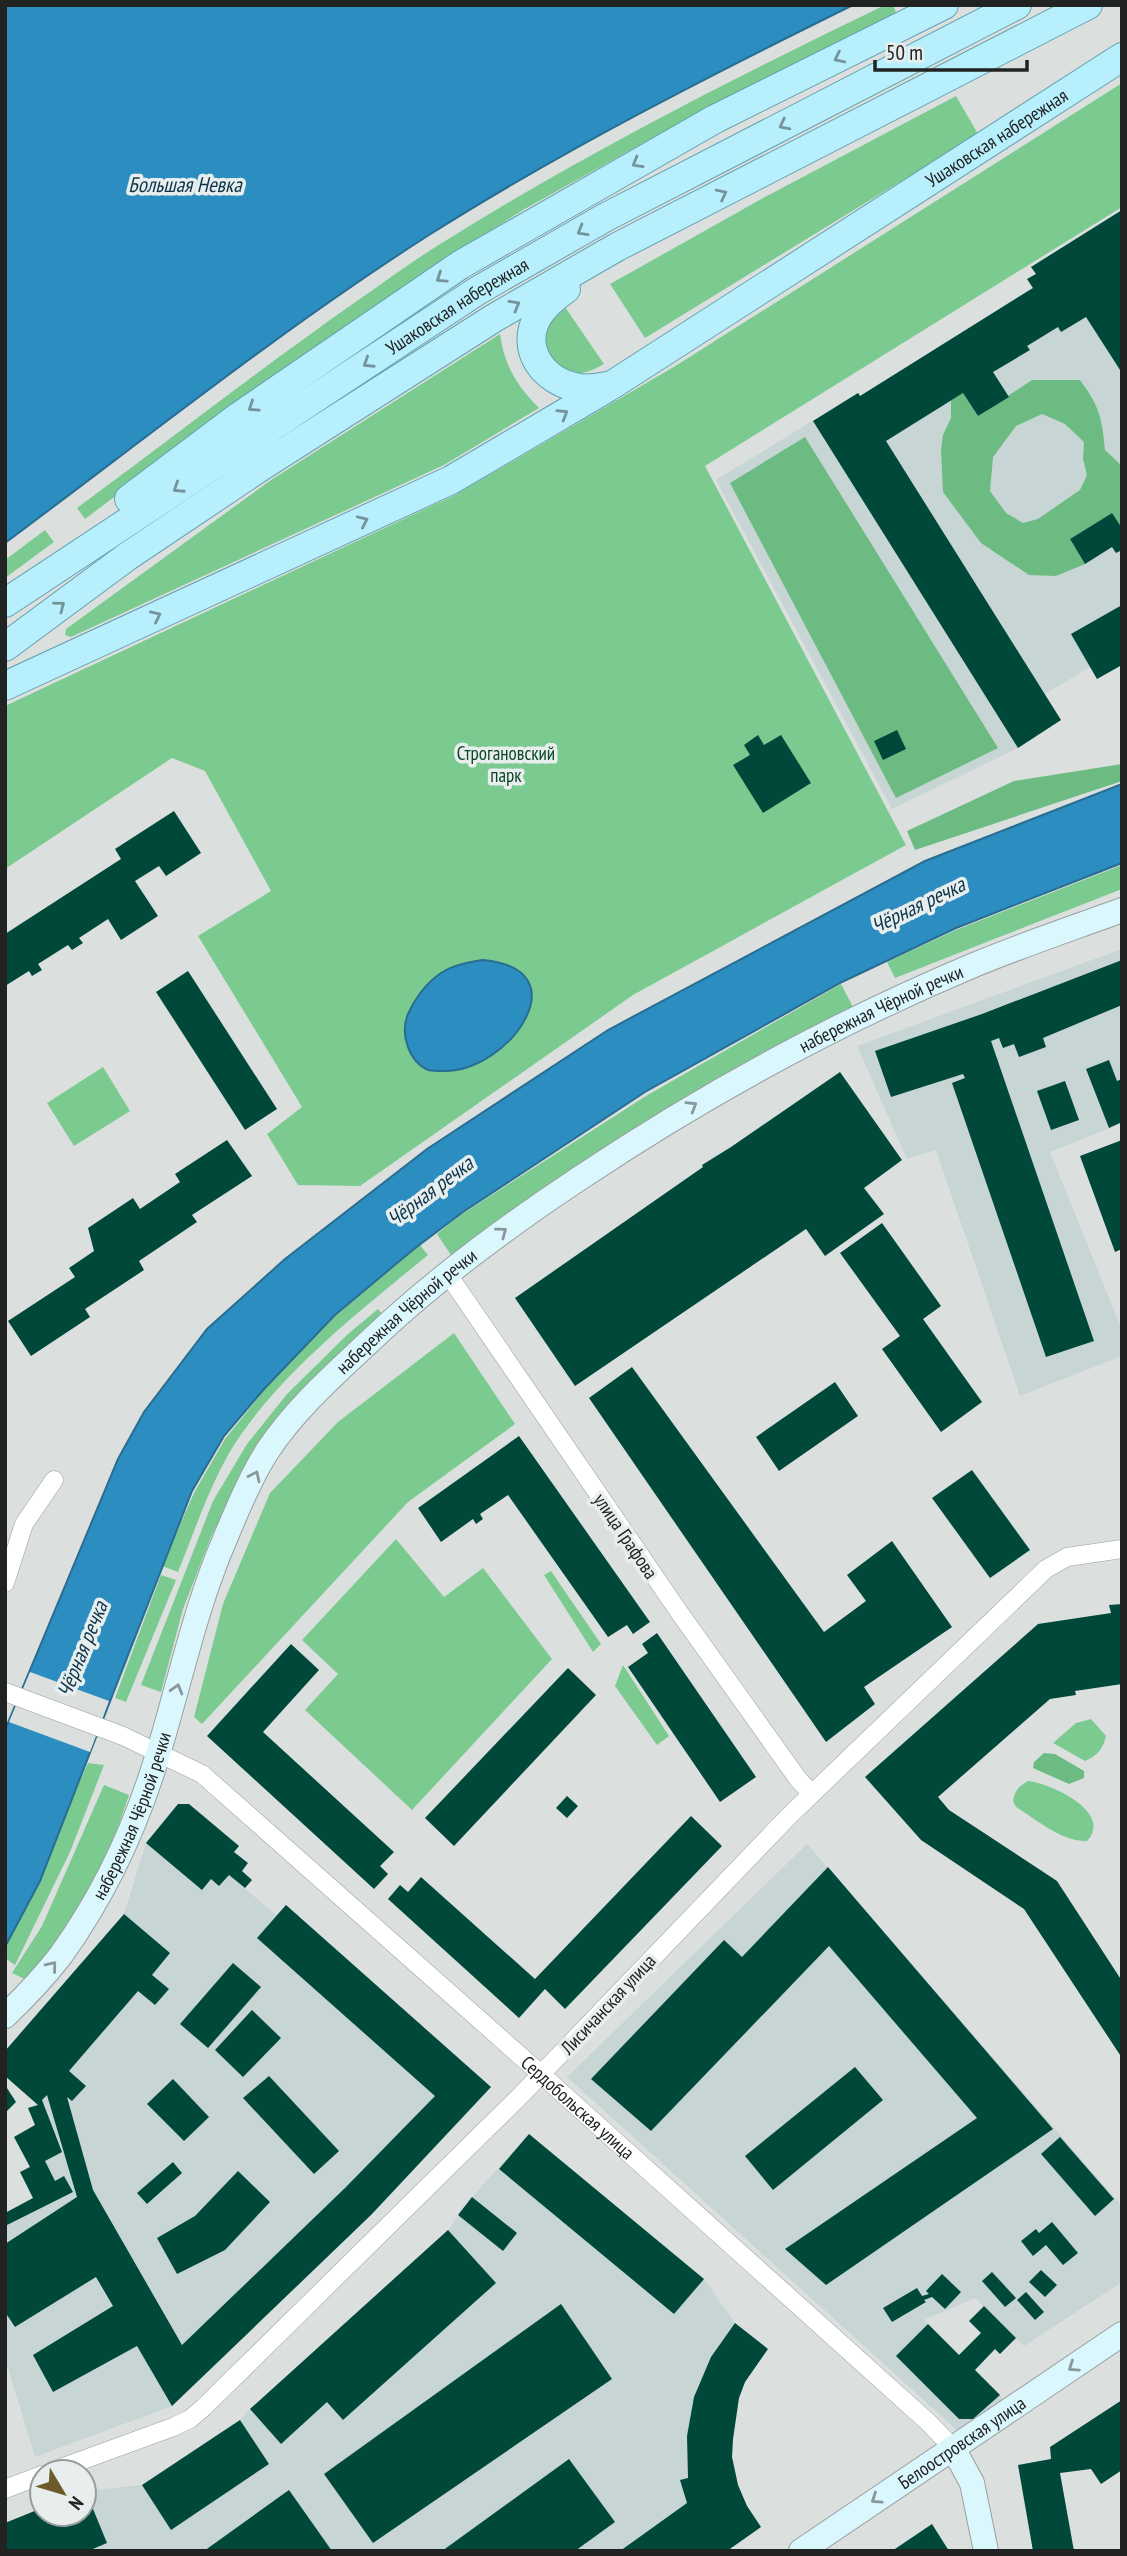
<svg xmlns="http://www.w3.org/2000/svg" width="1127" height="2556" font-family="'PT Sans Narrow',sans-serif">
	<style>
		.built { fill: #c7d5d4 }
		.green { fill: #7bcb91 }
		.forest { fill: #6bbb82; fill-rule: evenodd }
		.water { fill: #2c8dc0; stroke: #296d91; stroke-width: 2 }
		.pier { fill: #dbe0df }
		.building { fill: #00493a }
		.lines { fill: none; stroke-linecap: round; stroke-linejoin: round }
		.street-casing { stroke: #9a9f9e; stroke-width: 19 }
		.secondary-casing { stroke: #9a9f9e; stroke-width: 26 }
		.primary-casing { stroke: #64a0af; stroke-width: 30 }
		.street { stroke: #fff; stroke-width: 18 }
		.secondary { stroke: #dbf7fe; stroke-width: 24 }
		.primary { stroke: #b8effd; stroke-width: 28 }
		.oneway { stroke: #74939a }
		.oneway2 { stroke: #87979b }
		.labels { text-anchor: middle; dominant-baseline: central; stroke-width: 7; stroke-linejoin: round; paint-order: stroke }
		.street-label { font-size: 19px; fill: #212222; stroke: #e8eded }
		.park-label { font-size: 19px; fill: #094823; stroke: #e8eded }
		.water-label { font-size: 21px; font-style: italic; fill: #0c354b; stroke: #e8eded }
	</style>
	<rect width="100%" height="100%" fill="#dbe0df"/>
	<g class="built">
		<path d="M1122,210V665L1090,667L1045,694L1061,720L1018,748L892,809L716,480L858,393L861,396L1032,288L1027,279L1036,274L1031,267Z"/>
		<path d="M1122,949V1123L1050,1152L1122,1330V1356L1020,1396L936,1150L907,1159L857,1046Z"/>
		<path d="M178,1804H189L239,1846L221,1868L276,1915L286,1905L491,2087L371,2215L172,2406L35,2457L5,2358V2226L38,2208L20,2172L30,2166L14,2137L35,2125L28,2108L38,2104L5,2076V2051L124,1914L146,1843Z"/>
		<path d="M807,1844L1122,2206V2282L1024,2346L975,2298L924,2320L1007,2403L959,2432L567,2077Z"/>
		<path d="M529,2134L704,2279L735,2323L768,2349L745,2382L739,2398L733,2439L732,2457L738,2485L747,2506L761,2527L727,2551H5V2523L42,2508V2514H84V2491L142,2485L240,2420L250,2409L448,2230L472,2197Z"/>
	</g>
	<g class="green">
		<path d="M885,5H893L897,15L663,132L523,210L444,260L227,412L85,519L77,508C169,440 260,369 354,303C382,284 408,264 437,246C580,156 732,79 885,5Z"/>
		<path d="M1122,83V207L705,466L906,845L633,995L360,1186L298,1185L267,1134L302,1107L198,936L271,891L205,771L172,758L5,869V706L455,495L677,365Z"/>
		<path d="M956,96L978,134L645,338L610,284L765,197Z"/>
		<path d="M565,307L604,364C581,377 574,376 551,364L542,331L547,321Z"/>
		<path d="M500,334C504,365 517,386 539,408L444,465L71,637L65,635L66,629L271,480Z"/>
		<path d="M45,530L54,542L5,578V560Z"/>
		<path d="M1122,865V889L895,978L887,962L956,930Z"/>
		<path d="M841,984L854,1009L720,1077L657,1114L451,1255L437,1234L459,1216L646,1096Z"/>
		<path d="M103,1067L130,1111L74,1146L47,1103Z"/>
		<path d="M420,1245L428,1255C361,1310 281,1372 234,1445C210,1484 195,1530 178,1572L162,1566L194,1493L225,1439L266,1388L334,1317Z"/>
		<path d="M378,1309L382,1314L292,1400L254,1449L211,1537L183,1609L161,1692L141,1685L213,1501L247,1444L287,1394L348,1334Z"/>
		<path d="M454,1333L515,1424L408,1502L202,1724L194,1717L223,1604L270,1493L338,1422Z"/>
		<path d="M396,1539L444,1597L483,1568L552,1659L412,1810L305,1710L338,1674L302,1640Z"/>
		<path d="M551,1571L601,1644L593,1652L544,1575Z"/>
		<path d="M161,1575L176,1580L126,1702L115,1698Z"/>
		<path d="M623,1665L669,1736L657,1745L615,1686Z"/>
		<path d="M1091,1719L1106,1736C1103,1749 1097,1756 1085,1761L1053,1743L1076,1723Z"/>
		<path d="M88,1763L104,1765L70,1852L15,1965L5,1958V1950Z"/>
		<path d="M1028,1781C1050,1783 1114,1812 1087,1841C1062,1842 1037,1820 1016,1807L1013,1801C1015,1790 1019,1786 1028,1781Z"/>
		<path d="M104,1785L129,1795L113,1842L85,1902L31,1982L12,1973L42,1926Z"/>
	</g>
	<g class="forest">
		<path d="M1032,380H1080C1099,406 1102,417 1105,450L1122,466V528L1112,513L1070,539L1085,564L1056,576L1029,575L981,543L943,492L941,450L943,435L951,418V400L963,393L978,416ZM1042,414L1065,424L1084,442L1083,459L1087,475L1080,490L1038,519L1023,523L1006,513L990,491L993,457L1016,426Z"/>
		<path d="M805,437L998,748L896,798L730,483Z"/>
		<path d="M1122,764V781L915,850L907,831L1014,781Z"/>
		<path d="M1044,1753L1055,1754L1084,1771V1778L1069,1784L1033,1768L1034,1762Z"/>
	</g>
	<g class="water">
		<path d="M5,5H853C709,76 565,149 429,235C282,329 145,439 5,543Z"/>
		<path d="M1122,784V863L956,928L842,982L645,1092L463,1212L414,1249L335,1315L265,1388L224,1436L192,1491L40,1881L5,1947V1730L118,1459L144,1412L207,1329L285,1259L427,1149L608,1030L925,861Z"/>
		<path d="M482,960C583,968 509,1072 444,1071C440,1071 432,1071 428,1070C408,1061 400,1033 408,1014C414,1000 425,985 437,976C450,965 467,963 482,960Z"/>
	</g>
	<path class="pier" d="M30,1672L109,1701L90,1752L9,1722Z"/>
	<g class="building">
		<path d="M1122,210V373L1086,317L1061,332L1058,327L1027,346L1030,350L993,372L1009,397L978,416L963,393L886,441L1061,720L1018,748L813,421L858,393L860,396L1033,288L1027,279L1036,274L1031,267Z"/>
		<path d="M1112,513L1122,528V550L1116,553L1112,547L1085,564L1070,539Z"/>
		<path d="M1122,605V665L1097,679L1071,634Z"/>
		<path d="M897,730L906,749L883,760L874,741Z"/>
		<path d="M758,735L764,745L781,735L811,783L763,813L733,765L750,755L744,745Z"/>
		<path d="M174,811L201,853L166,876L159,866L135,881L158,916L121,940L108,919L79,938L83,943L72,950L68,945L38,964L42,970L32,976L29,971L5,986V934L121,859L115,849Z"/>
		<path d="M1122,960V1005L1043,1038L1046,1047L1019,1057L1014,1044L1003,1048L999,1038L991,1041L1094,1341L1046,1357L952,1083L965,1078L963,1074L891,1097L875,1051L982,1014Z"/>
		<path d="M188,971L277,1109L245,1130L156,992Z"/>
		<path d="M1109,1060L1117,1081L1122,1079V1122L1109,1128L1086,1069Z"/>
		<path d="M840,1072L902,1160L864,1188L884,1214L825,1256L806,1229L575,1386L515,1298L703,1167L702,1165L731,1147Z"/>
		<path d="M1065,1081L1079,1120L1051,1130L1037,1091Z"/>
		<path d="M227,1140L252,1176L192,1215L197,1222L139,1261L144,1270L85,1309L90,1317L31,1356L8,1321L75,1277L69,1268L94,1251L88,1228L133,1198L140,1209L180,1182L175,1174Z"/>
		<path d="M1122,1140V1249L1115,1252L1080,1156Z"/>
		<path d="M882,1223L941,1306L923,1319L982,1402L941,1432L882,1349L900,1336L840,1253Z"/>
		<path d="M632,1367L824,1632L866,1601L847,1575L892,1541L952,1627L864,1687L875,1704L826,1742L589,1398Z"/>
		<path d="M835,1382L858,1416L779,1471L756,1437Z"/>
		<path d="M519,1436L650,1622L633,1634L627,1625L608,1637L508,1495L480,1514L483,1519L476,1524L473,1519L441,1542L418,1508Z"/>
		<path d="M972,1470L1030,1550L990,1578L932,1498Z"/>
		<path d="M1122,1604V1684L1075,1691L1076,1695L1050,1699L938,1797L949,1810L1057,1881L1122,1981V2058L1024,1909L921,1840L865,1777L1038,1624L1111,1613L1109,1605Z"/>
		<path d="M657,1633L756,1777L720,1802L628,1667L648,1653L642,1644Z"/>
		<path d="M291,1644L319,1670L263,1732L394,1852L380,1866L388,1874L374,1889L207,1736Z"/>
		<path d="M568,1668L596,1695L454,1846L425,1818Z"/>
		<path d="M567,1796L578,1806L567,1818L556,1808Z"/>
		<path d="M178,1804H189L239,1846L234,1852L248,1863L242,1871L252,1880L245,1888L229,1875L219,1886L211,1879L202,1890L146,1843Z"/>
		<path d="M691,1816L722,1846L565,2009L545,1989L519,2018L388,1899L400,1885L408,1892L421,1877L535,1979Z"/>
		<path d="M828,1867L1053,2129L826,2285L785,2249L977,2118L829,1946L651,2131L591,2079L724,1940L742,1957Z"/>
		<path d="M286,1905L491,2087L371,2215L172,2406L137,2346L53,2392L33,2355L113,2306L96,2277L15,2327L5,2312V2244L77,2197L47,2095L42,2100L62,2152L45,2161L55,2181L64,2176L73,2192L5,2226V2213L33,2198L20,2172L30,2167L14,2137L35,2125L28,2108L38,2105L5,2076V2051L124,1914L170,1953L152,1975L169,1989L155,2005L138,1991L69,2071L86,2086L72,2101L67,2097L93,2190L182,2345L345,2188L435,2096L257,1938Z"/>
		<path d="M233,1963L261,1987L208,2048L180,2024Z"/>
		<path d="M252,2010L281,2038L243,2077L215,2050Z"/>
		<path d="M855,2067L883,2100L773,2190L745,2156Z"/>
		<path d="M269,2076L339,2151L314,2174L243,2098Z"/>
		<path d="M173,2079L209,2117L184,2141L147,2104Z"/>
		<path d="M5,2085L16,2102L5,2113Z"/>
		<path d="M529,2134L704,2279L674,2314L499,2169Z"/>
		<path d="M1060,2137L1114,2199L1095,2216L1041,2154Z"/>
		<path d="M173,2162L182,2173L147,2204L137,2193Z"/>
		<path d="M238,2171L270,2202L225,2250L177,2274L157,2238L195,2216Z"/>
		<path d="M472,2197L517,2233L503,2251L458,2215Z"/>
		<path d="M1052,2222L1078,2253L1063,2265L1046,2245L1033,2256L1021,2241L1036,2229L1039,2233Z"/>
		<path d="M448,2230L496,2283L343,2420L327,2402L281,2444L250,2409Z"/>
		<path d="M1041,2270L1057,2285L1045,2297L1029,2282Z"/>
		<path d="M992,2272L1016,2298L1005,2307L982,2281Z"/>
		<path d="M942,2274L961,2292L945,2309L932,2297L924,2300L926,2302L892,2322L883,2308L917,2288L922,2296L929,2294L926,2291Z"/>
		<path d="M1026,2292L1044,2312L1035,2320L1017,2300Z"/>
		<path d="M561,2304L612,2379L373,2543L324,2474Z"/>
		<path d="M984,2306L1016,2338L1000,2354L995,2349L975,2370L1000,2395L973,2419H959L896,2356L928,2324L959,2355L981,2333L969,2321Z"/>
		<path d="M735,2323L768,2349L745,2382L739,2398L733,2439L732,2457L738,2485L747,2506L761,2527L727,2551H620L687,2503L680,2480L688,2478L687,2436L694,2397L711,2357Z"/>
		<path d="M1122,2400V2470L1101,2484L1091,2469L1060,2473L1074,2551H1033L1018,2465L1051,2459L1050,2447Z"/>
		<path d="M240,2420L269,2464L171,2530L142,2485Z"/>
		<path d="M569,2459L615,2522L575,2551H442Z"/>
		<path d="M84,2487L107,2543L88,2551H5V2523L42,2508V2514H84Z"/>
		<path d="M289,2490L332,2551H204Z"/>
		<path d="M932,2524L949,2551H892Z"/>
	</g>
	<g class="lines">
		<g class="street-casing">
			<g id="street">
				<path d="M447,1273L679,1612L798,1779L812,1794"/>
				<path d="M5,1583L24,1524L54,1480"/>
				<path id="s1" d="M5,1692L123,1736L202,1774L542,2075L928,2422L953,2448"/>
				<path d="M50,2472L173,2427L190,2419L204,2407L522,2094L789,1816L1046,1569L1067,1557L1122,1549"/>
				<path d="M5,2489L42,2475"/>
			</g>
		</g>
		<g class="secondary-casing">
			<g id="secondary">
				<path id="s2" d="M5,2016C25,1997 44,1977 61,1955C104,1895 137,1824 158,1754C180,1682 195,1608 225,1539C236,1512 252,1474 268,1450C296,1408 334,1375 370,1341C434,1280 506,1227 580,1178C704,1095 836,1023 974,965C1022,945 1073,928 1122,910"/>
				<path d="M953,2448L972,2483L986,2551"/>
				<path id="s3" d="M801,2551L1122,2334"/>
			</g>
		</g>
		<g class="primary-casing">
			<g id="primary">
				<path id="s4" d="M566,289C556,296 545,305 538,316C519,350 544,382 579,388C590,390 601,387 612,385L1122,57"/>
				<path d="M129,499L238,417L460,265L715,119L944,5"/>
				<path id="s5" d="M5,603L477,291L606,217L1017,5"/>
				<path d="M5,647L128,556L262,466L494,318L617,247L1088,5"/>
				<path d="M5,686L451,480L607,388"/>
			</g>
		</g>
		<use href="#street" class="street"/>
		<use href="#secondary" class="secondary"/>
		<use href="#primary" class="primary"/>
	</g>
	<defs><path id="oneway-chevron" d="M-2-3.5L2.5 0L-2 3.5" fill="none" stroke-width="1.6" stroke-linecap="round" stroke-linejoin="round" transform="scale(1.75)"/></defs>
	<g class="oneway">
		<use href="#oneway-chevron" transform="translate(839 58) rotate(154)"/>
		<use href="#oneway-chevron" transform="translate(784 125) rotate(153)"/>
		<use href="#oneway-chevron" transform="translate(637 163) rotate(150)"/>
		<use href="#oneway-chevron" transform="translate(722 194) rotate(-27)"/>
		<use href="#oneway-chevron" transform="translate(582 231) rotate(150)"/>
		<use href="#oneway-chevron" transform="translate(441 278) rotate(146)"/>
		<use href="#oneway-chevron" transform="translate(515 305) rotate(-30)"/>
		<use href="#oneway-chevron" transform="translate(368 363) rotate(147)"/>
		<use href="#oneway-chevron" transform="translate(253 407) rotate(146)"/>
		<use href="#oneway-chevron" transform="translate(563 414) rotate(-31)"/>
		<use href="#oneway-chevron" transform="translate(178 488) rotate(147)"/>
		<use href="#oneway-chevron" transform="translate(363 521) rotate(-25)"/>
		<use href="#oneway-chevron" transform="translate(60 606) rotate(-37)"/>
		<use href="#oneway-chevron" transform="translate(156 616) rotate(-25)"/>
	</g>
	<g class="oneway2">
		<use href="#oneway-chevron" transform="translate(692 1106) rotate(-31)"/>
		<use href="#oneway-chevron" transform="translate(502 1232) rotate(-37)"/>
		<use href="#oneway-chevron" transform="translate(255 1476) rotate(-64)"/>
		<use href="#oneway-chevron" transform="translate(177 1689) rotate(-74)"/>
		<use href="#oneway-chevron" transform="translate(52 1966) rotate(-51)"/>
		<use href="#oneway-chevron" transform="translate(1073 2367) rotate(146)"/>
		<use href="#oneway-chevron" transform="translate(876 2499) rotate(146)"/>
	</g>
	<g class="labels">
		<g class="street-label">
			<text stroke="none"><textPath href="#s4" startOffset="628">Ушаковская набережная</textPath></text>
			<text stroke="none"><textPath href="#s5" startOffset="541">Ушаковская набережная</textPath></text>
			<text stroke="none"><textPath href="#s2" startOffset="1393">набережная Чёрной речки</textPath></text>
			<text stroke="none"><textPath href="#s2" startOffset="828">набережная Чёрной речки</textPath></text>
			<text transform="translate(626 1536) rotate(56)">улица Графова</text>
			<text stroke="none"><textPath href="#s2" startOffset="240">набережная Чёрной речки</textPath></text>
			<text transform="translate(608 2004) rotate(-47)">Лисичанская улица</text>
			<text stroke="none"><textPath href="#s1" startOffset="716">Сердобольская улица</textPath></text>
			<text stroke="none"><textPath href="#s3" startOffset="194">Белоостровская улица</textPath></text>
		</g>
		<g class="park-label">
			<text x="506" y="753">Строгановский<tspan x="506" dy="22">парк</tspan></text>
		</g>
		<g class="water-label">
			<text x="185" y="184">Большая Невка</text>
			<text transform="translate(918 905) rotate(-26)">Чёрная речка</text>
			<text transform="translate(430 1191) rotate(-37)">Чёрная речка</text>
			<text transform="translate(82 1649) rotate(-68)">Чёрная речка</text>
		</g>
	</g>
	<rect width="1127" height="2556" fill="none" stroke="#212222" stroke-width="14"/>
	<g transform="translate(63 2493) rotate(128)"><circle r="33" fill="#e8eded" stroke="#989c9c" stroke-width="2"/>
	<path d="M0-5L12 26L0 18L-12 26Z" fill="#6d5a28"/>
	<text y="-10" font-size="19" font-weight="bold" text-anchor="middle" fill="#212222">N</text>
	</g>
	<path d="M875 60v10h152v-10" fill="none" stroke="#212222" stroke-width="3.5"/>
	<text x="886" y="60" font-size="21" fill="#212222" stroke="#e8eded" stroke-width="5" paint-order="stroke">50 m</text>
</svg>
